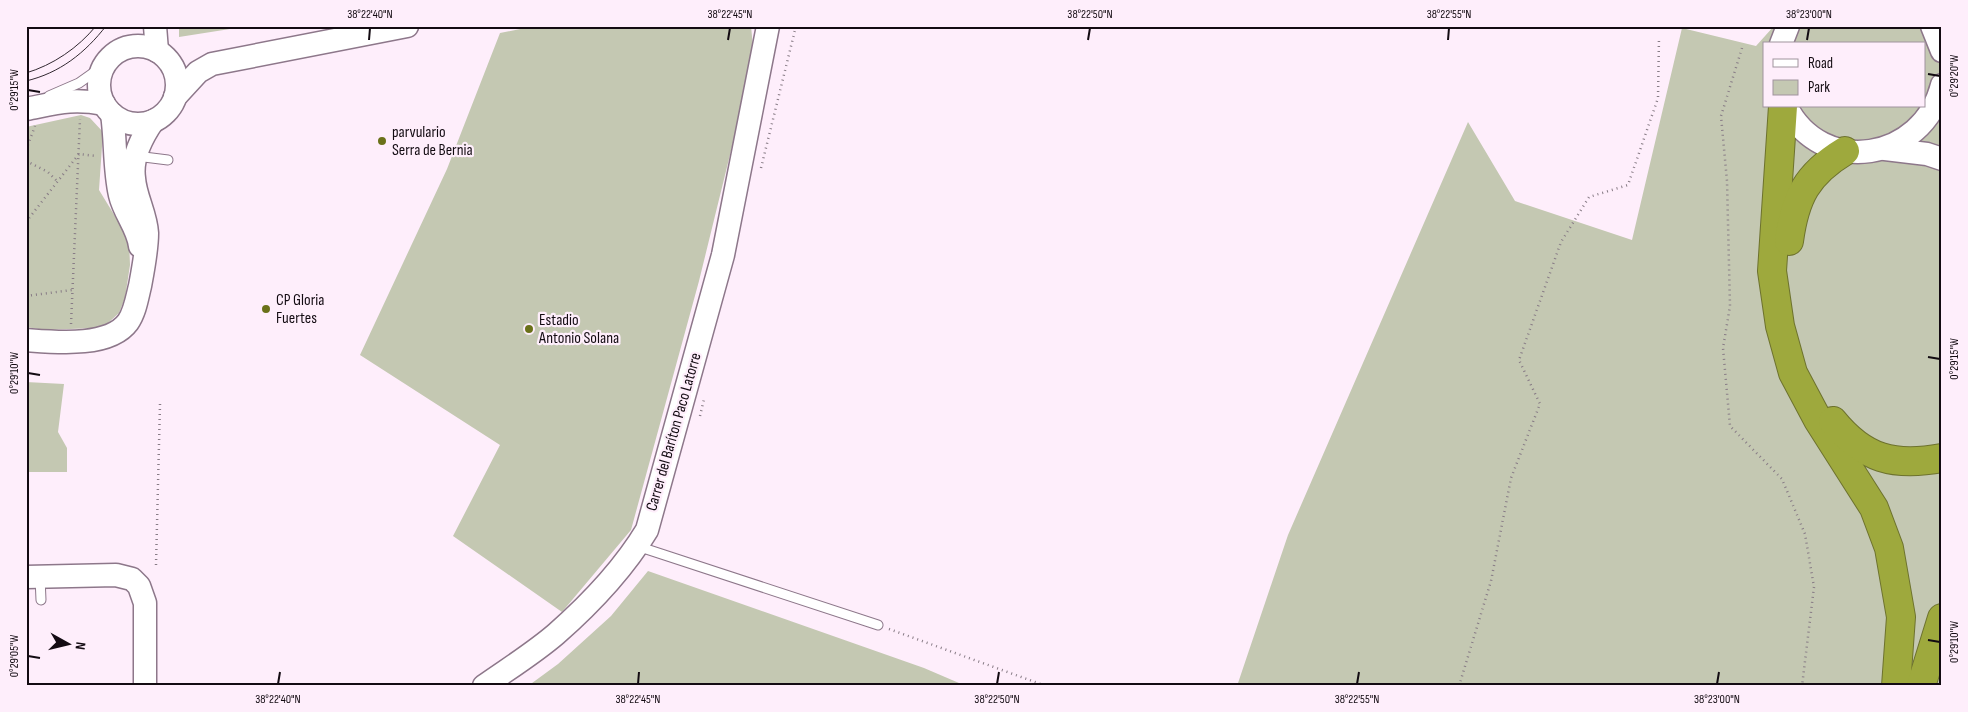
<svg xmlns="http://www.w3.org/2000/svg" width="1968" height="712" font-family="'Sofia Sans Condensed',sans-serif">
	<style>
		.green { fill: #c4c8b2; fill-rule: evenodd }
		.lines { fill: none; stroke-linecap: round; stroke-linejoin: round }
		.lane-casing { stroke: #8d778a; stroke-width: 11 }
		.secondary-casing { stroke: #8d778a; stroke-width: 25 }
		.highway-casing { stroke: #6d722e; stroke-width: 30 }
		.path { stroke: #887c86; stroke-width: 2.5; stroke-dasharray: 1 4; stroke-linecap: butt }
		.lane { stroke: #fff; stroke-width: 9 }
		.secondary { stroke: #fff; stroke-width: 22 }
		.highway { stroke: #9ea93d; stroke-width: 28 }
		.tram { stroke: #322931; stroke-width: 1 }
		.ticks { fill: none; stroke: #130b12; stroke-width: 2 }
		.poi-dot { fill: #6a7119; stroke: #feeefb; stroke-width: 2 }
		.labels { text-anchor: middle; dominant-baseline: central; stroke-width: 4.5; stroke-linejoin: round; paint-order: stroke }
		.poi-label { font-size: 16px; fill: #130b12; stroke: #feeefb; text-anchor: start }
		.street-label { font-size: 16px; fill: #130b12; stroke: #feeefb }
		.neatline { fill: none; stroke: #130b12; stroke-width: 2 }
		.ticks-label { font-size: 12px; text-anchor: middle; fill: #130b12 }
	</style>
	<rect width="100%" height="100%" fill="#feeefb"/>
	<g class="green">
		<path d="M179,26H249L179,37Z"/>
		<path d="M535,26H751L754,57L699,281L631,530L562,612L453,536L500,445L360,355L447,169L500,33Z"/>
		<path d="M1774,26H1942V686H1237L1288,535L1468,122L1515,201L1632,240L1682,28L1756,46ZM1764,44H1924V106H1764Z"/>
		<path d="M81,115L90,118L103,132L99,190L129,239L130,265L125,298L119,313L108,323L96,328L45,330L26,327V127Z"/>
		<path d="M26,382L64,384L58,432L67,448V472H26Z"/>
		<path d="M648,571L924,668L966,686H528L558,664L611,616Z"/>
	</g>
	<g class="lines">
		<g class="lane-casing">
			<g id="lane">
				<path d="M49,96L79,83L103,66"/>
				<path d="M136,156L168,160"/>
				<path d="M637,546L878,625"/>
				<path d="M40,577L41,600"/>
			</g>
		</g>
		<g class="secondary-casing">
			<g id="secondary">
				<path d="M155,26L157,51"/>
				<path d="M1932,26L1942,51"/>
				<path d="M1781,44L1788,26"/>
				<circle cx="138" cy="85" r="39"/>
				<path d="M175,97L198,72L212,64L407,26"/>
				<path d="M1786,106C1822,178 1923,161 1942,85"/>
				<path d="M26,109C57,103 72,98 104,104"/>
				<path d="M112,114C116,141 114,169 120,195C124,213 138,228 140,246"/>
				<path d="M1885,149L1927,154L1942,159"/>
				<path d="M26,340C54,342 109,348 128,322C135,312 137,298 140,286C143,270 147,250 147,233C146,214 135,196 134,178C131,157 142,137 153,121"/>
				<path d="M26,577L116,575L132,579L139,586L145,603V686"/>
				<path d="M484,686C508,669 534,653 556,634C589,605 624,568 647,530L723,255L768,26"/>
			</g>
		</g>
		<g class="highway-casing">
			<g id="highway">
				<path d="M1783,106L1772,271L1780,326L1793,373L1818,420L1874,508L1889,548L1901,617L1896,686"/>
				<path d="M1789,241C1795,197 1807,174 1845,151"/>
				<path d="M1833,421C1864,459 1894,467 1942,458"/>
				<path d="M1921,686L1942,618"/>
			</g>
		</g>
		<g class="path">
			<path d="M1742,48L1721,116L1727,181L1730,306L1723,348L1730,426L1782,479L1805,534L1814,587L1802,686"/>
			<path d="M26,150L35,126"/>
			<path d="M26,161L48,172L57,181"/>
			<path d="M761,168L796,26"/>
			<path d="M26,222L79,154L96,156"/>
			<path d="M26,296L72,290"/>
			<path d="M71,324L80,119"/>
			<path d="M700,416L704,399"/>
			<path d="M156,565L160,404"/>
			<path d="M889,629L1046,686"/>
			<path d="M1459,686L1491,581L1511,478L1540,404L1519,360L1561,242L1589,197L1628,185L1658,98L1659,37"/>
		</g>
		<use href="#lane" class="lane"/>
		<use href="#secondary" class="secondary"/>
		<use href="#highway" class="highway"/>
		<g class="tram">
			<path d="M26,73C53,65 78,48 96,26"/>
			<path d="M26,81C60,73 85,53 106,26"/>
		</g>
	</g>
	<path class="ticks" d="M369,40L370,28M728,40L730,28M1088,40L1090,28M1448,40L1449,28M1807,40L1809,28M1928,74L1940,76M28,90L40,92M1928,357L1940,359M28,373L40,375M1928,640L1940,642M28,656L40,658M278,684L280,672M638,684L639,672M997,684L999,672M1357,684L1359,672M1717,684L1719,672"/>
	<g class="poi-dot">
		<circle cx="382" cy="141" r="5"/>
		<circle cx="266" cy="309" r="5"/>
		<circle cx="529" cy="329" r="5"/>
	</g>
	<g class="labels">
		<g class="poi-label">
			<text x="392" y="132">parvulario<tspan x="392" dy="18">Serra de Bernia</tspan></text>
			<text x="276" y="300">CP Gloria<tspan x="276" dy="18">Fuertes</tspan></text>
			<text x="539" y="320">Estadio<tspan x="539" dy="18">Antonio Solana</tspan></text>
		</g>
		<g class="street-label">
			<text transform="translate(674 432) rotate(-74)">Carrer del Baríton Paco Latorre</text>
		</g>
	</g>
	<rect width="1968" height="712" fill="none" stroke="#feeefb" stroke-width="55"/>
	<rect x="1763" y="42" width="162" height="65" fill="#feeefb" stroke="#a0939e"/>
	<rect x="1773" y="59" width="25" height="8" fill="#ffffff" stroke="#a0939e"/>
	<text x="1808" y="68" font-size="15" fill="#130b12">Road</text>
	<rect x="1773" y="80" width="25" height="15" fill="#c4c8b2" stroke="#a0939e"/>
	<text x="1808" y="92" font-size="15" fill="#130b12">Park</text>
	<g transform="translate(68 644) rotate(98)" stroke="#feeefb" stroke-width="4" paint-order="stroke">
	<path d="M0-4L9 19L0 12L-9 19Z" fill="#130b12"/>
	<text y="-8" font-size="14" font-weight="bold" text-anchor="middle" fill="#130b12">N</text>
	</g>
	<rect x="28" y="28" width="1912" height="656" class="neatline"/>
	<g class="ticks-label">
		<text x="370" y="18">38°22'40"N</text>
		<text x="730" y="18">38°22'45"N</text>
		<text x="1090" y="18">38°22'50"N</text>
		<text x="1449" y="18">38°22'55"N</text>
		<text x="1809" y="18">38°23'00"N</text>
		<text transform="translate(1954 76) rotate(-90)" y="4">0°29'20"W</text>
		<text transform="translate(14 90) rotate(-90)" y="4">0°29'15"W</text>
		<text transform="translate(1954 359) rotate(-90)" y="4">0°29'15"W</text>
		<text transform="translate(14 373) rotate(-90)" y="4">0°29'10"W</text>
		<text transform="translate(1954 642) rotate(-90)" y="4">0°29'10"W</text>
		<text transform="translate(14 656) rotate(-90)" y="4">0°29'05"W</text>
		<text x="278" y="703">38°22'40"N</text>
		<text x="638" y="703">38°22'45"N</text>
		<text x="997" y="703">38°22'50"N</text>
		<text x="1357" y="703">38°22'55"N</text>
		<text x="1717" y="703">38°23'00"N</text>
	</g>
</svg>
